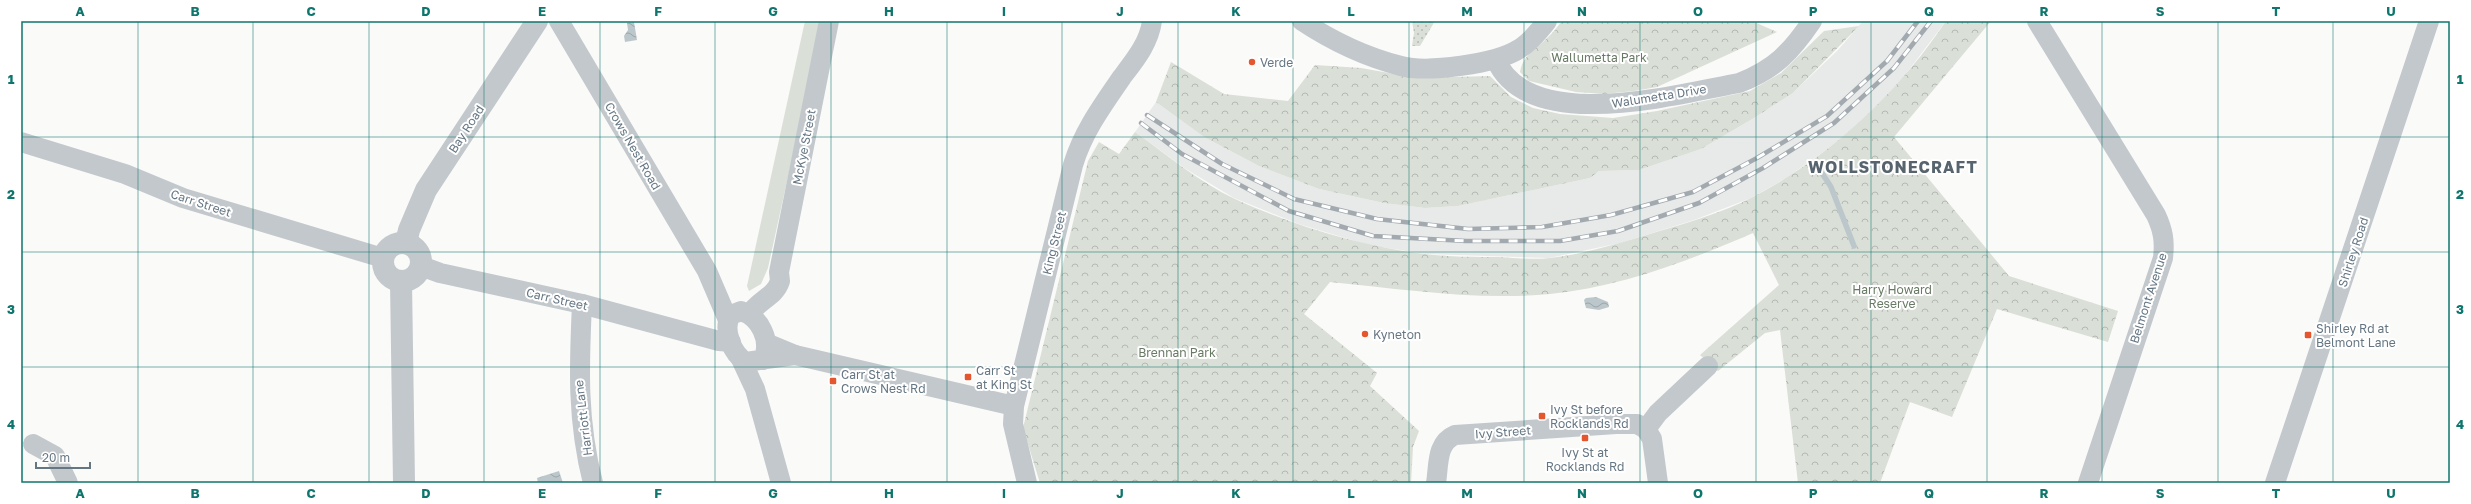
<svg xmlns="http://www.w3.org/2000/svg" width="2471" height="504" font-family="'Golos Text',sans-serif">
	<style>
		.built { fill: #e8e9e9 }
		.grass { fill: #dadfd7 }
		.forest { fill: url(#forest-crowns) }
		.garden { fill: url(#garden-dots) }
		.water { fill: url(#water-waves) }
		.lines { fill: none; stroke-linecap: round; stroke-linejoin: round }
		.stream { stroke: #bbc7cb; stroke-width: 5.5 }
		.minor { stroke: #c3c8cc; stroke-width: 20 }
		.tertiary { stroke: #c3c8cc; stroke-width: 22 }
		.rail-casing { stroke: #a2aab0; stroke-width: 4.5 }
		.rail { stroke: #fff; stroke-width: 3; stroke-dasharray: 9; stroke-linecap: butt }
		.grid { fill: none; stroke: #0f766e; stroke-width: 1; stroke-opacity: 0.55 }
		.poi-dot { fill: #e4572e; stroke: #fff; stroke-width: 1.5 }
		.labels { text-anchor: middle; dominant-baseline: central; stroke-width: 4; stroke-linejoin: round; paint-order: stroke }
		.park-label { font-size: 12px; fill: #687a64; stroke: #fff }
		.poi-label { font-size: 12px; fill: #657683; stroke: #fff; text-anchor: start }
		.street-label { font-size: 12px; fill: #657683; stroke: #fff }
		.district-label { font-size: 16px; font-weight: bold; letter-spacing: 1px; fill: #57646e; stroke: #fff }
		.neatline { fill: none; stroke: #0f766e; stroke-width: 1.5 }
		.grid-label { font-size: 13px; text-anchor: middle; font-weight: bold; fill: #0f766e }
	</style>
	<defs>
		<pattern id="forest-crowns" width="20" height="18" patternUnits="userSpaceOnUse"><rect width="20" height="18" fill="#dadfd7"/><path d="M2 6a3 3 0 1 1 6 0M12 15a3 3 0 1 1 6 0" fill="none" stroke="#b4b9b4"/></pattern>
		<pattern id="garden-dots" width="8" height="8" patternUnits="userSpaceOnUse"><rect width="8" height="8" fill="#dadfd7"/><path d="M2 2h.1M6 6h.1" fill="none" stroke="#b4b9b4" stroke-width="1.8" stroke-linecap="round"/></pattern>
		<pattern id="water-waves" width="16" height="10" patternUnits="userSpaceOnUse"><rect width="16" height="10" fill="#bbc7cb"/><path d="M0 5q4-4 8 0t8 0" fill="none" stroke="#9ca6aa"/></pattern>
	</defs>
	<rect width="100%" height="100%" fill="#fafaf8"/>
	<path class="built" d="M1863,21H1946L1895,88L1866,118L1826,150L1786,178L1751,198L1694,220L1620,243L1549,258L1426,254L1368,245L1299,224L1234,198L1186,169L1135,132L1156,102L1204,137L1259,166L1319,189L1384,203L1425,208L1458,206L1590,178L1599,171L1639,170L1701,149L1754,118L1793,93L1838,50Z"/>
	<path class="grass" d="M805,21H822L768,268L761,284L749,291L747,286Z"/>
	<g class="forest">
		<path d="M1562,21H1752L1777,32L1657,87L1634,91L1604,94L1576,92L1529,81L1520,72C1523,54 1536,50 1547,38C1553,33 1557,27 1562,21Z"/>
		<path d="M1946,21H1991L1894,137L2009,276L2118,311L2108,342L1997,309L1952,417L1910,402L1880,483H1798L1780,330L1765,333L1718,371L1700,355L1779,285L1753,233C1688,261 1621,287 1550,294C1477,301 1403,289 1330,282L1304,314L1377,373L1370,386L1419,431L1413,447L1411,483H1040L1023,428L1088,161L1099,142L1119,154L1135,132C1167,155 1199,182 1235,199C1292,225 1363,247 1425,254C1449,257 1475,257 1499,257C1516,258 1534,260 1550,258C1585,254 1620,243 1653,233C1686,223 1722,213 1753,197C1831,156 1897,94 1946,21Z"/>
		<path d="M1859,26L1793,93L1754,118L1701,149L1639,170L1599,171L1590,178L1458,206L1425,208L1384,203L1319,189L1259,166L1204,137L1156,102L1171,62L1224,94L1288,101L1315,65L1361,68L1417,78L1490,76L1511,97L1533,108L1560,114L1613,118L1657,111L1750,91L1781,73L1824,31Z"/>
	</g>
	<path class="garden" d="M1412,21H1435L1420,46H1412L1414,33Z"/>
	<g class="water">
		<path d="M634,22L637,40L625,42L624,36L628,30L627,23Z"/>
		<path d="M1596,297L1608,302L1609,307L1599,310L1586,308L1584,300L1586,298Z"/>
		<path d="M559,471L563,483H538L537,478Z"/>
	</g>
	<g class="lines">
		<path class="stream" d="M1820,170L1831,187L1854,246"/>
		<g class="minor">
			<path d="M559,21L707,271L728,320"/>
			<path d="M1302,21C1332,41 1366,57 1401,66C1427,73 1496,64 1519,49C1529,43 1540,30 1547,21"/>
			<path d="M2037,21L2156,215C2163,230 2165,241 2163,258L2088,483"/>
			<path d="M1496,60C1529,135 1678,94 1739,83C1775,69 1791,52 1812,21"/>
			<path d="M21,142L125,174L183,198L383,258"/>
			<path d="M421,266L440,273L582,304L719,341L731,342"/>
			<path d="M582,304C579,367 577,421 593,483"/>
			<path d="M750,314C758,300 775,297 780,281L779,272L829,21"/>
			<path d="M766,343L795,355L1014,406"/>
			<path d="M741,359L755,389L781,483"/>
			<path d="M763,360C772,341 760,317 741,311L731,315C722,329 732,354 746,362L795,355"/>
			<path d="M1646,429L1658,413L1708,366"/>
			<path d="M1646,429L1652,439L1658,483"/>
			<path d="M33,444L55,456L68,483"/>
			<path d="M1027,483L1013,424L1014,406L1073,165C1083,132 1102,106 1122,77C1135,60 1149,43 1152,21"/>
			<path d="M1436,483C1439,465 1436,443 1455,435L1616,424H1637L1646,429"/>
			<path d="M2275,483L2429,21"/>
		</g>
		<g class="tertiary">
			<circle cx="402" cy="262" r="19"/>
			<path d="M406,243L409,230L426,190L537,21"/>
			<path d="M401,281L404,483"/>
		</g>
		<g class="rail-casing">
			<g id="rail">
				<path d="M1147,115L1222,164L1294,199L1377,219L1468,229L1542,227L1611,215L1693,192L1757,158L1827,116L1887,61L1918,21"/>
				<path d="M1141,123L1182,154L1289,211L1373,236L1466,241H1560L1618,231L1699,203L1763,168L1834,123L1894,68L1931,21"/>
			</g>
		</g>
		<use href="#rail" class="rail"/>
	</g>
	<path class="grid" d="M138,21V483M253,21V483M369,21V483M484,21V483M600,21V483M715,21V483M831,21V483M947,21V483M1062,21V483M1178,21V483M1293,21V483M1409,21V483M1524,21V483M1640,21V483M1756,21V483M1871,21V483M1987,21V483M2102,21V483M2218,21V483M2333,21V483M21,137H2450M21,252H2450M21,367H2450"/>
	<g class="poi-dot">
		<circle cx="1252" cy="62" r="4"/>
		<circle cx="1365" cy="334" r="4"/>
		<rect x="2304" y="331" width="8" height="8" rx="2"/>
		<rect x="964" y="373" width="8" height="8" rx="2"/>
		<rect x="829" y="377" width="8" height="8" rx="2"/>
		<rect x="1538" y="412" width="8" height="8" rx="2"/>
		<rect x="1581" y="434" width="8" height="8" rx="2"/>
	</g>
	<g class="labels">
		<g class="park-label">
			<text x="1599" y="57">Wallumetta Park</text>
			<text x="1892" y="289">Harry Howard<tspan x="1892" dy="14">Reserve</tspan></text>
			<text x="1177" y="352">Brennan Park</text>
		</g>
		<g class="poi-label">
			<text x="1260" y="62">Verde</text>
			<text x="2316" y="328">Shirley Rd at<tspan x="2316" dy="14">Belmont Lane</tspan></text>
			<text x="1373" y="334">Kyneton</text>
			<text x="976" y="370">Carr St<tspan x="976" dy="14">at King St</tspan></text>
			<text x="841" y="374">Carr St at<tspan x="841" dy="14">Crows Nest Rd</tspan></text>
			<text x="1550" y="409">Ivy St before<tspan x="1550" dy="14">Rocklands Rd</tspan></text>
			<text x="1585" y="452" text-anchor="middle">Ivy St at<tspan x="1585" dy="14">Rocklands Rd</tspan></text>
		</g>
		<g class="street-label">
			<text transform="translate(1659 96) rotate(-9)">Walumetta Drive</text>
			<text transform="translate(466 129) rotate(-57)">Bay Road</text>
			<text transform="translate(633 146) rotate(60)">Crows Nest Road</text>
			<text transform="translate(804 147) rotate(-79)">McKye Street</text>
			<text transform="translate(201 203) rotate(18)">Carr Street</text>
			<text transform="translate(1054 243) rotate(-76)">King Street</text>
			<text transform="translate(2353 252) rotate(-72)">Shirley Road</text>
			<text transform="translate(2148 298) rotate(-72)">Belmont Avenue</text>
			<text transform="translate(557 299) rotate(13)">Carr Street</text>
			<text transform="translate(583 418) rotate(-97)">Harriott Lane</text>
			<text transform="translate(1503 432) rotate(-4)">Ivy Street</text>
		</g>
		<g class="district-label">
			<text x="1893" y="167">WOLLSTONECRAFT</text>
		</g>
	</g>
	<rect width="2471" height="504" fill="none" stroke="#ffffff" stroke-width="44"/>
	<path d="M36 462v6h54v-6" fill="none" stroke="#657683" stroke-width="2"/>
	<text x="42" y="462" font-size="12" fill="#657683" stroke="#ffffff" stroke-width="3" paint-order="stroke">20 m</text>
	<rect x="22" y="22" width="2427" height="460" class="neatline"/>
	<g class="grid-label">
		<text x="80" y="16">A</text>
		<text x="195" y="16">B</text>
		<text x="311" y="16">C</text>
		<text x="426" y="16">D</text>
		<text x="542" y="16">E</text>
		<text x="658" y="16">F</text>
		<text x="773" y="16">G</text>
		<text x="889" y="16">H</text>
		<text x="1004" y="16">I</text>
		<text x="1120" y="16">J</text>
		<text x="1236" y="16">K</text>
		<text x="1351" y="16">L</text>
		<text x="1467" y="16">M</text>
		<text x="1582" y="16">N</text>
		<text x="1698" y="16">O</text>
		<text x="1813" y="16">P</text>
		<text x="1929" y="16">Q</text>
		<text x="2044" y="16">R</text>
		<text x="2160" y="16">S</text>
		<text x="2276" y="16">T</text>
		<text x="2391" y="16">U</text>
		<text x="11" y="84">1</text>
		<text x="2460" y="84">1</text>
		<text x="11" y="199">2</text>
		<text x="2460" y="199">2</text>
		<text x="11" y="314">3</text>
		<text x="2460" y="314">3</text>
		<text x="11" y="429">4</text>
		<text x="2460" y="429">4</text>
		<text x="80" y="498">A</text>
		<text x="195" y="498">B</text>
		<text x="311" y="498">C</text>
		<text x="426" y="498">D</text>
		<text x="542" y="498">E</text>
		<text x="658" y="498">F</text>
		<text x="773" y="498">G</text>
		<text x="889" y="498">H</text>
		<text x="1004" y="498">I</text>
		<text x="1120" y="498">J</text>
		<text x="1236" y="498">K</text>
		<text x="1351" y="498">L</text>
		<text x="1467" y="498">M</text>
		<text x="1582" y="498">N</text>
		<text x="1698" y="498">O</text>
		<text x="1813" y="498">P</text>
		<text x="1929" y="498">Q</text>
		<text x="2044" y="498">R</text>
		<text x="2160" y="498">S</text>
		<text x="2276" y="498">T</text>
		<text x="2391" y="498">U</text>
	</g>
</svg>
